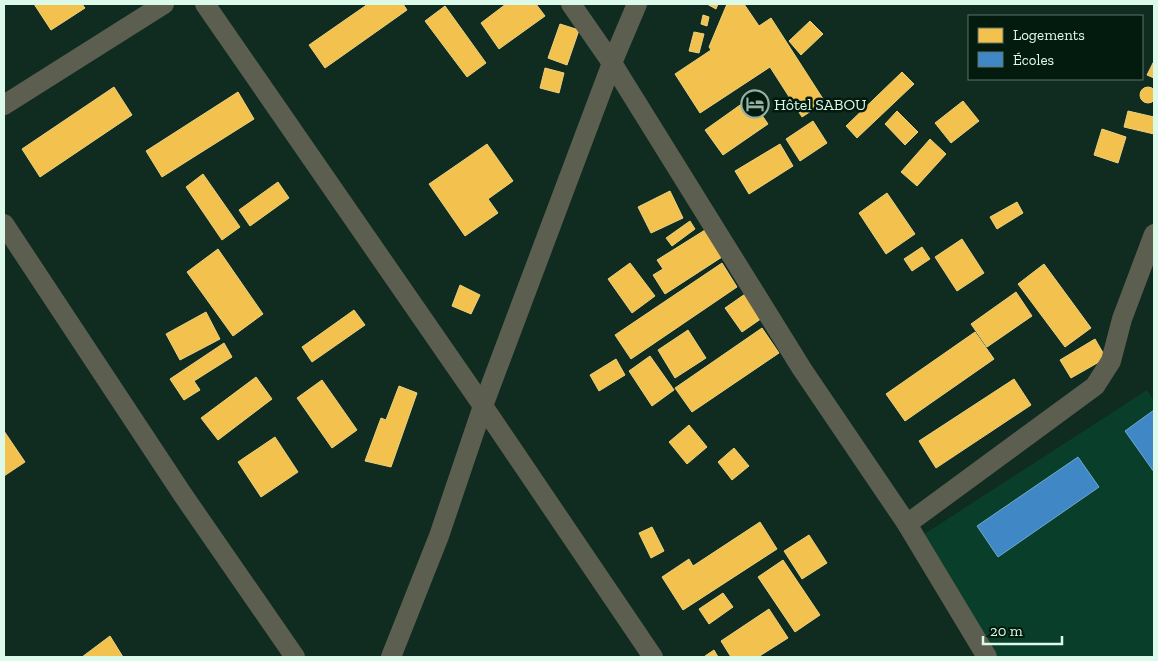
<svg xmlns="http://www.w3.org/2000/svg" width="1158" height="661" font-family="'Zilla Slab',serif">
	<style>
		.built { fill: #093e2a }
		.homes { fill: #f2c14e; stroke: #ebd27d }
		.schools { fill: #3f88c5; stroke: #6eaad0 }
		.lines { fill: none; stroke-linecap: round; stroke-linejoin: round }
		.street { stroke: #5c5f50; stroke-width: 20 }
		.labels { text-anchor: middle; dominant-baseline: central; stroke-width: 5; stroke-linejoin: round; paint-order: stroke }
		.poi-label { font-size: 16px; fill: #dcfaea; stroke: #031a0f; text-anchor: start }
	</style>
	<rect width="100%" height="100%" fill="#102b20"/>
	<path class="built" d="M1147,390L1154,401V657H995L918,538Z"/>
	<g class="homes">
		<path d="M34,4H82L85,8L51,30Z"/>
		<path d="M368,4H403L407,10L325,68L309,45Z"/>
		<path d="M506,4H536L545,16L499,49L481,23Z"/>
		<path d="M707,4H718L716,9Z"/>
		<path d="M727,4H744L759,26L771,18L825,102L802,117L770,67L700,113L675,74L711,50L709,47Z"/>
		<path d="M445,6L486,63L467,77L425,21Z"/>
		<path d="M703,15L709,17L707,26L701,24Z"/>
		<path d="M810,21L823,34L801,55L789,41Z"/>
		<path d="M560,24L579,30L567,65L548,58Z"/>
		<path d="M694,32L704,34L699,53L689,51Z"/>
		<path d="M1154,61V78L1147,75Z"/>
		<path d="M545,68L564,73L559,93L540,88Z"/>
		<path d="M902,72L914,84L857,138L846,126Z"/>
		<path d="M114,87L132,115L40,177L22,149Z"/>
		<circle cx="1148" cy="95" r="8"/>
		<path d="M238,92L254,119L162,177L146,151Z"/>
		<path d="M750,98L768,124L723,155L705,130Z"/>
		<path d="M963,101L979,121L951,143L935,123Z"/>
		<path d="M897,111L918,132L905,145L885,124Z"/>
		<path d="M1128,111L1154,117V134L1124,127Z"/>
		<path d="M813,121L827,143L800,161L786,139Z"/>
		<path d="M1102,129L1126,137L1118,163L1094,155Z"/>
		<path d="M930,139L946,154L917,186L901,172Z"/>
		<path d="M487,144L513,181L488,199L498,213L465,236L429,184Z"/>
		<path d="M780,144L793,166L749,194L735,171Z"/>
		<path d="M203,174L240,227L222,240L186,187Z"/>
		<path d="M278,182L289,198L250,226L239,210Z"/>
		<path d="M670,191L683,218L651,233L638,207Z"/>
		<path d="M887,193L915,234L886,254L859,213Z"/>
		<path d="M1017,202L1023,213L997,229L990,217Z"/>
		<path d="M690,221L695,229L672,246L666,238Z"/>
		<path d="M705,230L722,257L665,294L653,275L663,269L657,260Z"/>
		<path d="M962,239L984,273L957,291L935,257Z"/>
		<path d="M922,247L930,259L912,271L904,259Z"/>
		<path d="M218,249L263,314L233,336L187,272Z"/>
		<path d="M630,263L655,296L632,313L608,279Z"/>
		<path d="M722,263L737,287L631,359L615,335Z"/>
		<path d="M1044,264L1091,328L1065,347L1018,284Z"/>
		<path d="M460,285L480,295L471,314L452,306Z"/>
		<path d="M748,292L765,316L742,332L725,308Z"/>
		<path d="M1016,292L1032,316L987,347L971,324Z"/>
		<path d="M354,310L365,325L312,362L302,347Z"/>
		<path d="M206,312L220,339L180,360L166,334Z"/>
		<path d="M762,328L779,353L692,412L675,388Z"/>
		<path d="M688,330L706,358L675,378L658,350Z"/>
		<path d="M975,332L994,359L905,421L886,394Z"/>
		<path d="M1095,339L1106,358L1071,378L1060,360Z"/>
		<path d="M224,343L232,357L194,381L200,390L184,400L170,379Z"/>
		<path d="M650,356L674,390L652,406L629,371Z"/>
		<path d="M616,359L625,375L599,391L590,375Z"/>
		<path d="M256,377L272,399L218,440L201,418Z"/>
		<path d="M1014,379L1031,405L936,468L919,441Z"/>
		<path d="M322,380L357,430L332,448L297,398Z"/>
		<path d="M399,386L417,393L391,467L365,461L381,418L386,420Z"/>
		<path d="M689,425L707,447L687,464L669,442Z"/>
		<path d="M4,431L25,462L4,476Z"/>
		<path d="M275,437L298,472L261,497L238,462Z"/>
		<path d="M734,448L749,466L732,480L718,462Z"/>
		<path d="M760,522L777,549L683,610L662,577L689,559L693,566Z"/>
		<path d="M652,527L664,551L651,558L639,533Z"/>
		<path d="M809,535L827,563L802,579L784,551Z"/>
		<path d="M783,560L820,615L795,632L758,577Z"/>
		<path d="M723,593L733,607L709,624L699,609Z"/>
		<path d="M769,609L788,638L758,657H731L721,641Z"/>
		<path d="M110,636L123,657H82Z"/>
		<path d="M714,650L718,657H706L705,656Z"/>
	</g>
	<g class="schools">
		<path d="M1154,410V472L1125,431Z"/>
		<path d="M1078,457L1099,487L998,557L977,526Z"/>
	</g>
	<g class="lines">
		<g class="street">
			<path d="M205,4L483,406L653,657"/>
			<path d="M571,4L612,63L802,369L907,524L987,657"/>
			<path d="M4,105L164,4"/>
			<path d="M4,224L183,495L295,657"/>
			<path d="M907,524L1095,386L1111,361L1122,319L1154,234"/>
			<path d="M391,657L439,536L483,406L612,63L637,4"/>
		</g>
	</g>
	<defs>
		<g id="hotel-ring" transform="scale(1.4375)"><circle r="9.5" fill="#031a0f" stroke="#95b2a3" stroke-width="1.5"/><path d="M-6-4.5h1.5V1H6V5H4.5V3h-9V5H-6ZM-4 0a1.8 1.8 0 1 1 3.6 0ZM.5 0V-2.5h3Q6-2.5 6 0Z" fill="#95b2a3"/></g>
	</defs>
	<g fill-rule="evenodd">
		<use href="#hotel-ring" x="755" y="104"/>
	</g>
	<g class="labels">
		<g class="poi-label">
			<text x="774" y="104">Hôtel SABOU</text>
		</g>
	</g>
	<rect width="1158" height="661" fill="none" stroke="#dcfaea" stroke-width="10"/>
	<rect x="968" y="15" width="175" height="65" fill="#031a0f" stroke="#5a7467"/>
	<rect x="978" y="28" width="25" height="15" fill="#f2c14e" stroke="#5a7467"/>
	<text x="1013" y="40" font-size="15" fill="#dcfaea">Logements</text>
	<rect x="978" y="52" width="25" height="15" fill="#3f88c5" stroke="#5a7467"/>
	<text x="1013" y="65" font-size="15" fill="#dcfaea">Écoles</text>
	<path d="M983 636v8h79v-8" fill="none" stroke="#dcfaea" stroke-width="2.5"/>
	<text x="990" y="636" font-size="15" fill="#dcfaea" stroke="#031a0f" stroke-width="4" paint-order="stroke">20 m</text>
</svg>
